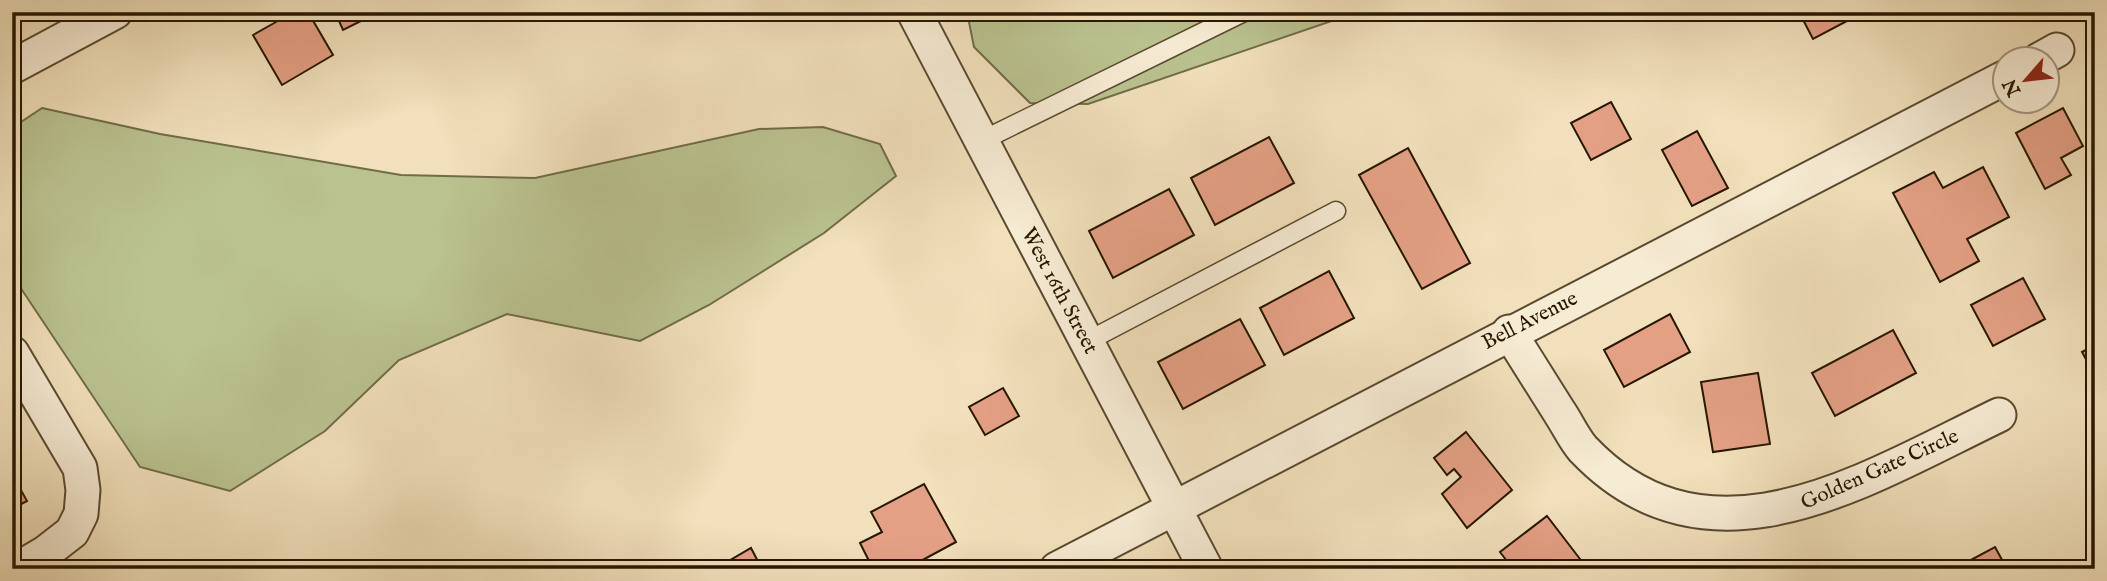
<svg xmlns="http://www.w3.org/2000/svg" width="2107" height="581" font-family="'IM FELL English',serif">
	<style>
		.green { fill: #bac290; stroke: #706c48; stroke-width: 2 }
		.building { fill: #e4a085; stroke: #271700; stroke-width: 2 }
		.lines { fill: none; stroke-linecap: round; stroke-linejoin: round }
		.service-casing { stroke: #5a492f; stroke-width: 21 }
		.minor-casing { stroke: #5a492f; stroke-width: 37 }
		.service { stroke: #f6ebd3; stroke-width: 18 }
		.minor { stroke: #f6ebd3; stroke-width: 33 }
		.labels { text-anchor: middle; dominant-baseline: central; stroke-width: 5; stroke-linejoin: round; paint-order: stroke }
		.street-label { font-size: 21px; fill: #271700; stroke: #f6ebd3 }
	</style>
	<rect width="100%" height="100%" fill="#f1e0bb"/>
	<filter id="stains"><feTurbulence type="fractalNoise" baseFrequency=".00286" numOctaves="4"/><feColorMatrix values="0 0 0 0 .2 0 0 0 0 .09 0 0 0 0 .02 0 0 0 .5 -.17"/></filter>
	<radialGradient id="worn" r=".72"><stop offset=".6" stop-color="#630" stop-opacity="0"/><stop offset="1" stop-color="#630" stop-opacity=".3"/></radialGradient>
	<g class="green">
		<path d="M967,12H1358L1088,104L1030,103L974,47Z"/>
		<path d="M42,108L160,134L401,175L535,178L759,129L823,127L880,144L896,176L824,233L709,305L640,341L507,314L399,360L325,431L230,491L140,467L12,275V128Z"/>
	</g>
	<g class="building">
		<path d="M270,12H308L333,55L282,85L253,35L276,22Z"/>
		<path d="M335,12H366L369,17L343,30Z"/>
		<path d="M1799,12H1864L1813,39Z"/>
		<path d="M1611,102L1631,139L1591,160L1571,123Z"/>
		<path d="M2063,108L2083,146L2061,158L2071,175L2045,189L2016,133Z"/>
		<path d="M1697,131L1728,188L1692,206L1662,150Z"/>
		<path d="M1269,137L1294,183L1215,225L1191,178Z"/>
		<path d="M1408,148L1470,263L1422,289L1359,175Z"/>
		<path d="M1983,167L2009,217L1967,239L1979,261L1940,282L1893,193L1934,172L1943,188Z"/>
		<path d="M1169,189L1194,235L1113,278L1089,231Z"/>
		<path d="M1329,271L1354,318L1284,355L1260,308Z"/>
		<path d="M2023,278L2045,319L1993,346L1971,305Z"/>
		<path d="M1670,314L1690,352L1624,387L1604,350Z"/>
		<path d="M1240,319L1265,365L1183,409L1158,362Z"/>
		<path d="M1893,330L1916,373L1835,416L1812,373Z"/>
		<path d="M2095,345V376L2082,352Z"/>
		<path d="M1758,373L1770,444L1713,452L1701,382Z"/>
		<path d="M1003,388L1019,416L985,435L969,407Z"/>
		<path d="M1466,432L1512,490L1467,528L1442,494L1461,477L1454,469L1447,475L1434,458Z"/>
		<path d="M12,474L27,501L12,509Z"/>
		<path d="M924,484L956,542L906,569H873L860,543L882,532L871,512Z"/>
		<path d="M1547,516L1580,559L1567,569H1513L1500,552Z"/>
		<path d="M1995,547L2007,569H1954Z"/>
		<path d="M751,548L762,569H715Z"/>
	</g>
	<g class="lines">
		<g class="service-casing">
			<g id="service">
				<path d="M981,141L1244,12"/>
				<path d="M1086,342L1336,211"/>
			</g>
		</g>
		<g class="minor-casing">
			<g id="minor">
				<path d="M914,12L1206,569"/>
				<path d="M2039,60L2057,50"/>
				<path d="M12,67L115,12"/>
				<path d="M1509,332C1526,359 1543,386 1560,413C1568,425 1574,439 1583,449C1708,581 1866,479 1999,415"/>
				<path d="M12,353L80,468L83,490L81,514L72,532L45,553L18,569"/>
				<path d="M1057,569L2006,77"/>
			</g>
		</g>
		<use href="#service" class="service"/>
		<use href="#minor" class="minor"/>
	</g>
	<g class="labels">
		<g class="street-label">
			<text transform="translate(1059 291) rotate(62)">West 16th Street</text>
			<text transform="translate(1530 321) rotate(-27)">Bell Avenue</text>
			<text transform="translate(1880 470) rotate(-24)">Golden Gate Circle</text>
		</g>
	</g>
	<rect width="2107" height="581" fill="none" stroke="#f1e0bb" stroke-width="42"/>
	<rect x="14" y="14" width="2079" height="553" fill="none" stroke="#271700" stroke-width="3.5"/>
	<rect x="21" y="21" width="2065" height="539" fill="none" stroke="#271700" stroke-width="2"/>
	<g transform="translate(2026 80) rotate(242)"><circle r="33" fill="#f6ebd3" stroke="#a3967f" stroke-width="2"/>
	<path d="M0-5L12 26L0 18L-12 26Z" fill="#8f2418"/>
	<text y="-10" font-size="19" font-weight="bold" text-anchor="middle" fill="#271700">N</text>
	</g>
	<rect width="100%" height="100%" filter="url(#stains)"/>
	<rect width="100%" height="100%" fill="url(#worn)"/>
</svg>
